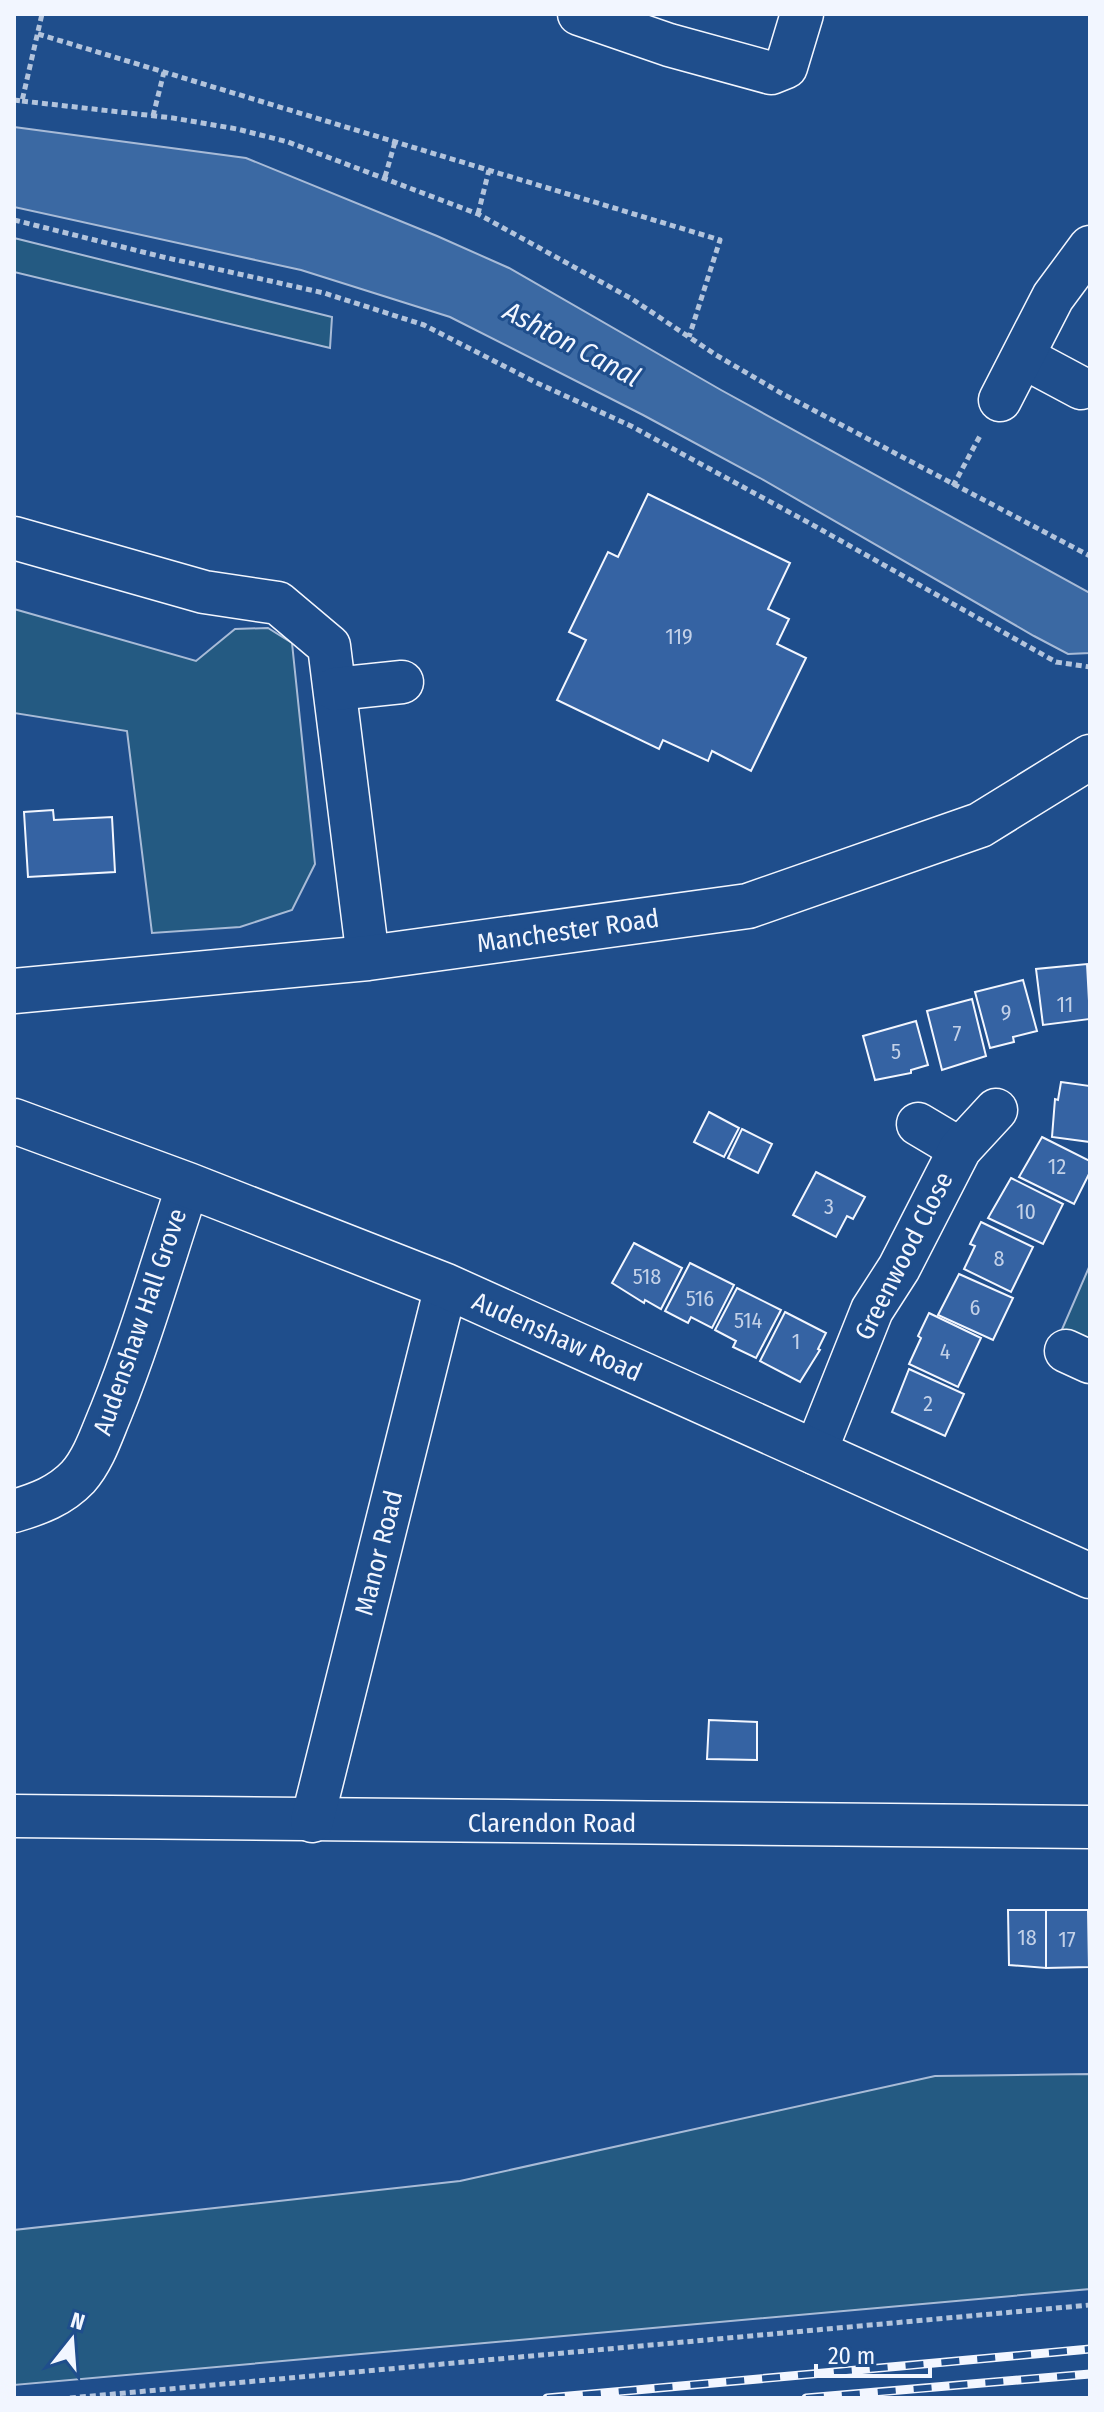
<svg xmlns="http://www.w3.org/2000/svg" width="1104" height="2412" font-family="'Fira Sans Condensed',sans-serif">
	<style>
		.green { fill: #245a82; stroke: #a8bbd7; stroke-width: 2 }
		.water { fill: #3b69a3; stroke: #a8bbd7; stroke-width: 2 }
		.building { fill: #3563a3; stroke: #f2f6ff; stroke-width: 2 }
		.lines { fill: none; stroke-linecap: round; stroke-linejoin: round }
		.minor-casing { stroke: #f2f6ff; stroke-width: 45 }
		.major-casing { stroke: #f2f6ff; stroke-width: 47 }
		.highway-casing { stroke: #f2f6ff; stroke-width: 47 }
		.path { stroke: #b3c4dc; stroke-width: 5; stroke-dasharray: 6 4; stroke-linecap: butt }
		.minor { stroke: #1f4e8c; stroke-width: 42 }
		.major { stroke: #1f4e8c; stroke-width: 44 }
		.highway { stroke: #1f4e8c; stroke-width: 44 }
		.rail-casing { stroke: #f2f6ff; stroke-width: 9 }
		.rail { stroke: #1f4e8c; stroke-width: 6; stroke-dasharray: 18; stroke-linecap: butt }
		.labels { text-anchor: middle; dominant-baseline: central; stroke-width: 6; stroke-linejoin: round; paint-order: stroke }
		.number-label { font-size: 22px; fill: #c3d1e8 }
		.street-label { font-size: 26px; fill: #f2f6ff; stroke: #1f4e8c }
		.water-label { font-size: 28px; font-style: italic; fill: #f2f6ff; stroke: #1f4e8c }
	</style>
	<rect width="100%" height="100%" fill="#1f4e8c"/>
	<g class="green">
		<path d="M14,238L332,317L330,348L14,272Z"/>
		<path d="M14,609L196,661L235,629L268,628L292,643L315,864L292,910L240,927L152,933L127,731L14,713Z"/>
		<path d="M1090,1265V1348L1060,1334Z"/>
		<path d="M1090,2074V2289L14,2385V2230L460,2181L935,2076Z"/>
	</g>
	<path class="water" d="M14,127L246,158L437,236L509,268L721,390L1090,593V653L1068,654L1034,636L760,478L643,415L450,317L301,270L14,207Z"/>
	<g class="building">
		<path d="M648,494L790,563L768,609L789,619L777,644L806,658L751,771L712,751L708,761L663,740L659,749L557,700L586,640L569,632L608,552L618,557Z"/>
		<path d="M53,810L54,820L112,817L115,872L28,877L24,812Z"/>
		<path d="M1087,964L1090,1019L1043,1025L1036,969Z"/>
		<path d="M1023,980L1037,1031L1013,1037L1014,1042L990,1048L975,992Z"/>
		<path d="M972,999L986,1056L942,1070L927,1011Z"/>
		<path d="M916,1021L928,1065L911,1070V1073L875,1080L863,1036Z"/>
		<path d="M1061,1082L1090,1086V1142L1052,1137L1055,1099L1058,1100Z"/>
		<path d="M709,1112L739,1128L724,1157L694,1142Z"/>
		<path d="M742,1129L772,1144L758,1173L728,1158Z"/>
		<path d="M1042,1137L1090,1161V1172L1074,1204L1019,1177Z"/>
		<path d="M816,1172L865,1197L853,1219L847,1216L836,1237L793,1215Z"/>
		<path d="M1011,1178L1063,1204L1043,1244L988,1218Z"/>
		<path d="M981,1222L1033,1247L1011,1292L964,1269L975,1246L970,1244Z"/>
		<path d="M634,1243L682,1268L661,1309L645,1300L644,1303L612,1283Z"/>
		<path d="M690,1263L734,1285L712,1328L691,1317L688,1323L665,1311Z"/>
		<path d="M959,1274L1013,1298L993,1340L938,1315Z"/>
		<path d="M737,1288L781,1310L756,1358L733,1347L736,1341L715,1330Z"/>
		<path d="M785,1312L826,1333L818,1349L820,1350L800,1382L760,1361Z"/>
		<path d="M929,1313L981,1338L958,1387L909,1364L921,1338L918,1336Z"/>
		<path d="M909,1369L964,1394L945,1436L892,1412Z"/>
		<path d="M709,1720L757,1722V1760L707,1759Z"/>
		<path d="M1008,1910H1046V1968L1009,1965Z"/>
		<path d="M1046,1910H1088L1089,1967L1046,1968Z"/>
	</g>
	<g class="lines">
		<g class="minor-casing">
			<g id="minor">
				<path d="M579,14L669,45L771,73L786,67L802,14"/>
				<path d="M1023,357L1081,388"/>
				<path d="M1000,400L1053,297L1090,247"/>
				<path d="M14,538L204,592L278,603L329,646L368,958"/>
				<path d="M335,689L402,682"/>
				<path d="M918,1124L960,1149"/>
				<path d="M1066,1351L1090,1362"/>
				<path d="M815,1453L872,1310L899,1268L960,1149L996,1110"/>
				<path d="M14,1511C38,1504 60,1496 78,1477C94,1459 102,1433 111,1412C141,1338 163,1260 188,1185"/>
				<path d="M14,1816L1090,1827"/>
				<path d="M312,1821L446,1286"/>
			</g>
		</g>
		<g class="major-casing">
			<path id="major" d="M14,1121L188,1185L446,1286L1090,1576"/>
		</g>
		<g class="highway-casing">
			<path id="highway" d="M14,991L368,958L748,906L980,825L1090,757"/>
		</g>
		<g class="path">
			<path d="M38,34L720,240L689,337"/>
			<path d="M14,100L22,101L42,14"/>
			<path d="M22,101L173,118L237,129L288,142L478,214L632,299L716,355L781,393L1090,556"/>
			<path d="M153,116L164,72"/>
			<path d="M385,177L395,142"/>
			<path d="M478,214L489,170"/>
			<path d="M14,220L163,257L324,293L424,325L535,382L631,426L811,524L1056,662L1090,667"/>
			<path d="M953,486L981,434"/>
			<path d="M70,2398L1090,2305"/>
		</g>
		<use href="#minor" class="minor"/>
		<use href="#major" class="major"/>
		<use href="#highway" class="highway"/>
		<g class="rail-casing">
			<g id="rail">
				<path d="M547,2398L1090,2349"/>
				<path d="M806,2398L1090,2374"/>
			</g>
		</g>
		<use href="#rail" class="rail"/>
	</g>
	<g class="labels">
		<g class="number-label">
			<text x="679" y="636">119</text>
			<text x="1065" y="1004">11</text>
			<text x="1006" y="1012">9</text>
			<text x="957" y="1033">7</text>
			<text x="896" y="1051">5</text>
			<text x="1057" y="1166">12</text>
			<text x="829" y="1206">3</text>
			<text x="1026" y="1211">10</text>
			<text x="999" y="1258">8</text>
			<text x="647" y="1276">518</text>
			<text x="700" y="1298">516</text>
			<text x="975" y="1307">6</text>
			<text x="748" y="1320">514</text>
			<text x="796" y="1341">1</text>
			<text x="945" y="1351">4</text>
			<text x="928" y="1403">2</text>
			<text x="1027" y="1937">18</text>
			<text x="1067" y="1939">17</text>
		</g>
		<g class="street-label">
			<text transform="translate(568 931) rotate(-8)">Manchester Road</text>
			<text transform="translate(904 1256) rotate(-63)">Greenwood Close</text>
			<text transform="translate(140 1322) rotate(-71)">Audenshaw Hall Grove</text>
			<text transform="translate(557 1337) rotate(24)">Audenshaw Road</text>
			<text transform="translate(379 1553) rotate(-76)">Manor Road</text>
			<text x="552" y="1823">Clarendon Road</text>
		</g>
		<g class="water-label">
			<text transform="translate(572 344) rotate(28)">Ashton Canal</text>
		</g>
	</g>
	<rect width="1104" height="2412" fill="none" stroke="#f2f6ff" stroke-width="32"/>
	<g transform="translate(72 2340) rotate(17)" stroke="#1f4e8c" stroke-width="6" paint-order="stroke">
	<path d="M0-6L14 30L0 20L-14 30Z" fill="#f2f6ff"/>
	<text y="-12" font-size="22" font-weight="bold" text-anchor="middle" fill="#f2f6ff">N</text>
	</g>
	<path d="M816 2364v12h114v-12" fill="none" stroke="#f2f6ff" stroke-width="4"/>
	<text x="828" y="2364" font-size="24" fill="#f2f6ff" stroke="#1f4e8c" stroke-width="6" paint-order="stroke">20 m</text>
</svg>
